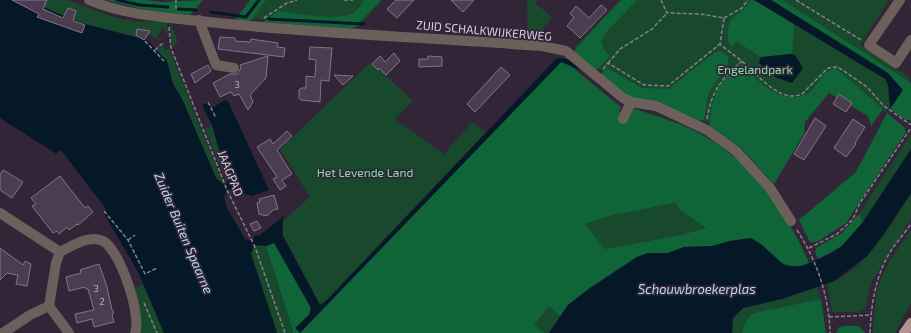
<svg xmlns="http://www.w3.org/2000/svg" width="911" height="333" font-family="'Exo 2',sans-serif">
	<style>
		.green { fill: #19492c }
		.forest { fill: #106538; fill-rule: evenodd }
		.water { fill: #041828 }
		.pier { fill: #332538 }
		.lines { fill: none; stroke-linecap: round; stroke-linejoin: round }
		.stream { stroke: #041828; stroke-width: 3 }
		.building { fill: #4b3c50; stroke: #84748a }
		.path { stroke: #887d8d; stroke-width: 1.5; stroke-dasharray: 4 2; stroke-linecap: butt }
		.minor { stroke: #6d605c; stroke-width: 10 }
		.major { stroke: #ae948d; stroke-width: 10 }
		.labels { text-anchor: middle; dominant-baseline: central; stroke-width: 3.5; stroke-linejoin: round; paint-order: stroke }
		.number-label { font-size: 10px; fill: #b4aab8 }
		.street-label { font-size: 12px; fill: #d7cedb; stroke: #332538 }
		.park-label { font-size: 12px; fill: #7fe6a3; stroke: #332538 }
		.water-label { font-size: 13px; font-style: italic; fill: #b7d9f6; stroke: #332538 }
	</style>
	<rect width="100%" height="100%" fill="#332538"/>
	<g class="green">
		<path d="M27,0H67L117,18L139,22L166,21L169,37L163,27L157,36L161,41L150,35L139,39L105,30L78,22Z"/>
		<path d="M254,0H383L357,28L256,19L250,21Z"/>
		<path d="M527,0H538L535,3L552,17L532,42L528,41Z"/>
		<path d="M620,0H889L860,45L911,78L890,105V109L888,107L885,112L832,73L772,177L720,128L678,110L628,95L575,47Z"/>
		<path d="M170,22L178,41L172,48Z"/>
		<path d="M163,44L166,51L169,48L223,184L216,178L182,99L173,84L167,61L157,51Z"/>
		<path d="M371,62L413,101L395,119L444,154L472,122L486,132L326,301L320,305L283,236V221L310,197L280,149Z"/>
		<path d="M212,125L227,178V183L205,129Z"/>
		<path d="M911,134V149L863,222L859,214Z"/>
		<path d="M911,193V219L872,281L865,309L856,312H832L827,284C867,270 889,226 911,193Z"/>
		<path d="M676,203L681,211L706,228L681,235L605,249L585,224L609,216Z"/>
		<path d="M911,230V303L895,333H873C875,281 881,271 911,230Z"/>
		<path d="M254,245L266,246L294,330L293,333H277L251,254Z"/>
		<path d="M144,284L164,333H140V321L135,288Z"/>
		<path d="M817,287L821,299L753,313L742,333H732L733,318L743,308L782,299Z"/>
		<path d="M549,305L560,316L549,333H545L533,325Z"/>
	</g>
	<g class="forest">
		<path d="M106,0H145L163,2L203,0L190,15L150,11Z"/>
		<path d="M250,0H266L250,21L235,20Z"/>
		<path d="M364,0H381L352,29L263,22L279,11C299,14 333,21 351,14C358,11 361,6 364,0Z"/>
		<path d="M621,0H637L606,32L601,42L604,50L610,56L599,68L593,71L572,53Z"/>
		<path d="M751,0H754L794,24L792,54L761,57L736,41L732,47C726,39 727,28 731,19L742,11Z"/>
		<path d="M771,0H782L911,83V120H906L890,109L902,90L888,73Z"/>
		<path d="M720,51L728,57C729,70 717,78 711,89C706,98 706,109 704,119L701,121L679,112L626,97L600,78L602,73L607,68L642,88L669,89L714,53Z"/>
		<path d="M561,62L567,63L621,107L619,111L628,116L633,108C655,116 678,122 699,133C749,159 787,212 809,263C784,274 769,253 751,238L730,241L712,246L684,247L668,253H648L637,257L590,288L568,305L560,316L549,306L534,325L545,333H293V330L266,246L274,243L277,247L311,308L309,315L304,319L300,332ZM675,203L681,211L706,228L681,235L605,249L585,224L609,216Z"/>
		<path d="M742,65C758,80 772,99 797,97C803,96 809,94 813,89C821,79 823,72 836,68L883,109L871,126L868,116L829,93L805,122L804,134L774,184L741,148L710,126C710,111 714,93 723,81C728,75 736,70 742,65Z"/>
		<path d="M887,113L905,128L906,132L846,223L817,242H810L799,220L856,172Z"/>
		<path d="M859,214L863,222L842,246L818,259L815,251L817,247L842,233Z"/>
		<path d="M821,299L826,333H742L746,321L753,313Z"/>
		<path d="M846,326H859L865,333H836L839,327Z"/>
	</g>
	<g class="water">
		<path d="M0,0H27L78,22L147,40L167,61L173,84L182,99L214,173L216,178L223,184L227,183V178L212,125L202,105L208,102L212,108L225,100L228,101L269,190L252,196L227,189L224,197L227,208L245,239L253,241L254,236L260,235L284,216L282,228L283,236L320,305L326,301L557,58L567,59L583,71L561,62L300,333L295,328L309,315L311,308L274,243L266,246L254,245L251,254L277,333H164L138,272L103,212L55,153L0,118Z"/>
		<path d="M754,0H771L888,73L903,90L890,109L888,85L885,79Z"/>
		<path d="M790,54L795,55L803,68L792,83L775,77L759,63L761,57Z"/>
		<path d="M911,149V193L882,237L867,256L834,281L782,299L743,308L733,318L732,333H549L568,305L590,288L637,257L648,253H668L684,247L712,246L730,241L751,238L761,244L784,265L792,267L802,266L830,254L842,246L863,222Z"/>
	</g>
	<path class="pier" d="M61,150L106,209L102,212L55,154Z"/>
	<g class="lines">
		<g class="stream">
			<path d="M117,0L140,5L168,7"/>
			<path d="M178,9L196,10"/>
			<path d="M211,12L246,17L259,0"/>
			<path d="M269,19L364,24"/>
		</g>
	</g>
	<g class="building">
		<path d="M12,0H47L43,9L63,18L68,8L76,11L73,21L85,25L82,33L37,17L39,14Z"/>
		<path d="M396,0H414L397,18L387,9Z"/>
		<path d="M451,0H474L463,12Z"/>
		<path d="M601,5L607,10L580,38L567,26L574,17L570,14L576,6L589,18Z"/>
		<path d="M137,29L150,31L144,40L136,35Z"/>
		<path d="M220,37L235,38V41L250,42L251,39L278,43L277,47L285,48L284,57L218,49Z"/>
		<path d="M310,47L332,48L329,81L321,80L320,102L301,100L299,98V90L301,88H306V76L315,77L316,60L309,59Z"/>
		<path d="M394,53L400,61L386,75L379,68L378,70L372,64L380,56L385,62Z"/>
		<path d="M268,56L266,78L250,95L253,102L248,110L239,94L234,96L231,92L220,97L213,83L230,74H237L241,68L240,65Z"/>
		<path d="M428,56L442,57V66L419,67V59H428Z"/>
		<path d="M208,65L211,71L195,83L191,74Z"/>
		<path d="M501,67L510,75L475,112L467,104Z"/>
		<path d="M334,75L353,76L343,85Z"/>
		<path d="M839,94L852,103L846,112L833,104Z"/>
		<path d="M815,118L826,126L804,160L794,154Z"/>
		<path d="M853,119L865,127L855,143L856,144L846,157L834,148Z"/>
		<path d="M287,131L292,136L277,150L292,174L282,180L286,186L280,190L273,179L277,177L257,147L270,139L273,144Z"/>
		<path d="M3,170L23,182L12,198L0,190V175Z"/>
		<path d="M60,176L85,208L88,206L93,212L78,225L77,224L69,230L67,227L59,234L57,231L53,233L32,206L36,204L31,198Z"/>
		<path d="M274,195L278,209L273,210L267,216L259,214L257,203L260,202L259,199Z"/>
		<path d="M257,221L261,228L254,231L250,224Z"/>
		<path d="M0,248L23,265L25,261L31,264L27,286L16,284L18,275L7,273L0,280Z"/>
		<path d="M99,264L107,287L112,310L114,312L112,314L114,322L94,327L92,319L77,323L75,314L94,310L88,289H86L85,287L69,291L66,277L81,273L80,270L83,269Z"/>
	</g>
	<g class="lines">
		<g class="path">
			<path d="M344,0H353"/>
			<path d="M661,0L667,13L700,14L724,18L720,44C728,51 737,57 745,64C759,76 781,104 802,94L828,68L838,67L867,87L884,106L911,125"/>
			<path d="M796,0L861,40"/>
			<path d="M176,9V0"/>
			<path d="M264,18L287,3L297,0"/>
			<path d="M724,18L742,8L748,0"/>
			<path d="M169,27L171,48L227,190L255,247L285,333"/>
			<path d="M145,41L164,61"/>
			<path d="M155,50L164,42"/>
			<path d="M608,63L620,49L652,29L667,13"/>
			<path d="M603,69L608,63L644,85L668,86L720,44"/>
			<path d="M208,102L216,118"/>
			<path d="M707,119C712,90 720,81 742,61"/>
			<path d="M104,211L128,240L145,274L157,268"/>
			<path d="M797,230C817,261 829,296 830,333"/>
			<path d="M128,240L135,235"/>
			<path d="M809,248L837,234L853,219L860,203L911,128"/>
			<path d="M144,303L157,333"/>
			<path d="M829,317L871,315"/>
			<path d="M870,333C871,306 875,278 889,254C895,244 904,234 911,224"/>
		</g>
		<g class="minor">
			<path d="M89,0C129,17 175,18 218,23C325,34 434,38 542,46L566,51L623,98L631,102L656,106L707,130L736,151L770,188L791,221"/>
			<path d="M900,0L869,45L896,63L911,40"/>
			<path d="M199,20L216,65L234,68"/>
			<path d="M623,119L631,102"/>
			<path d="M0,213L60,252"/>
			<path d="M3,333L30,315L49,306"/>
			<path d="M69,333L49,306L56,263L60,252C72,246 90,234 103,241C120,250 142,315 135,333"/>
		</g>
		<path class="major" d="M904,333L911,323"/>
	</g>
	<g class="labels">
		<g class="number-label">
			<text x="237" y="84">3</text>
			<text x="96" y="288">3</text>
			<text x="102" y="301">2</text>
		</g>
		<g class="street-label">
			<text transform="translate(484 30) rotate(5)">ZUID SCHALKWIJKERWEG</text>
			<text transform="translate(231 173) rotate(68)">JAAGPAD</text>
		</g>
		<g class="park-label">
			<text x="755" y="69">Engelandpark</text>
			<text x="365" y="172">Het Levende Land</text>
		</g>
		<g class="water-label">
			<text transform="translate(184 233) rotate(67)">Zuider Buiten Spaarne</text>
			<text x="697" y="289">Schouwbroekerplas</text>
		</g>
	</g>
</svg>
